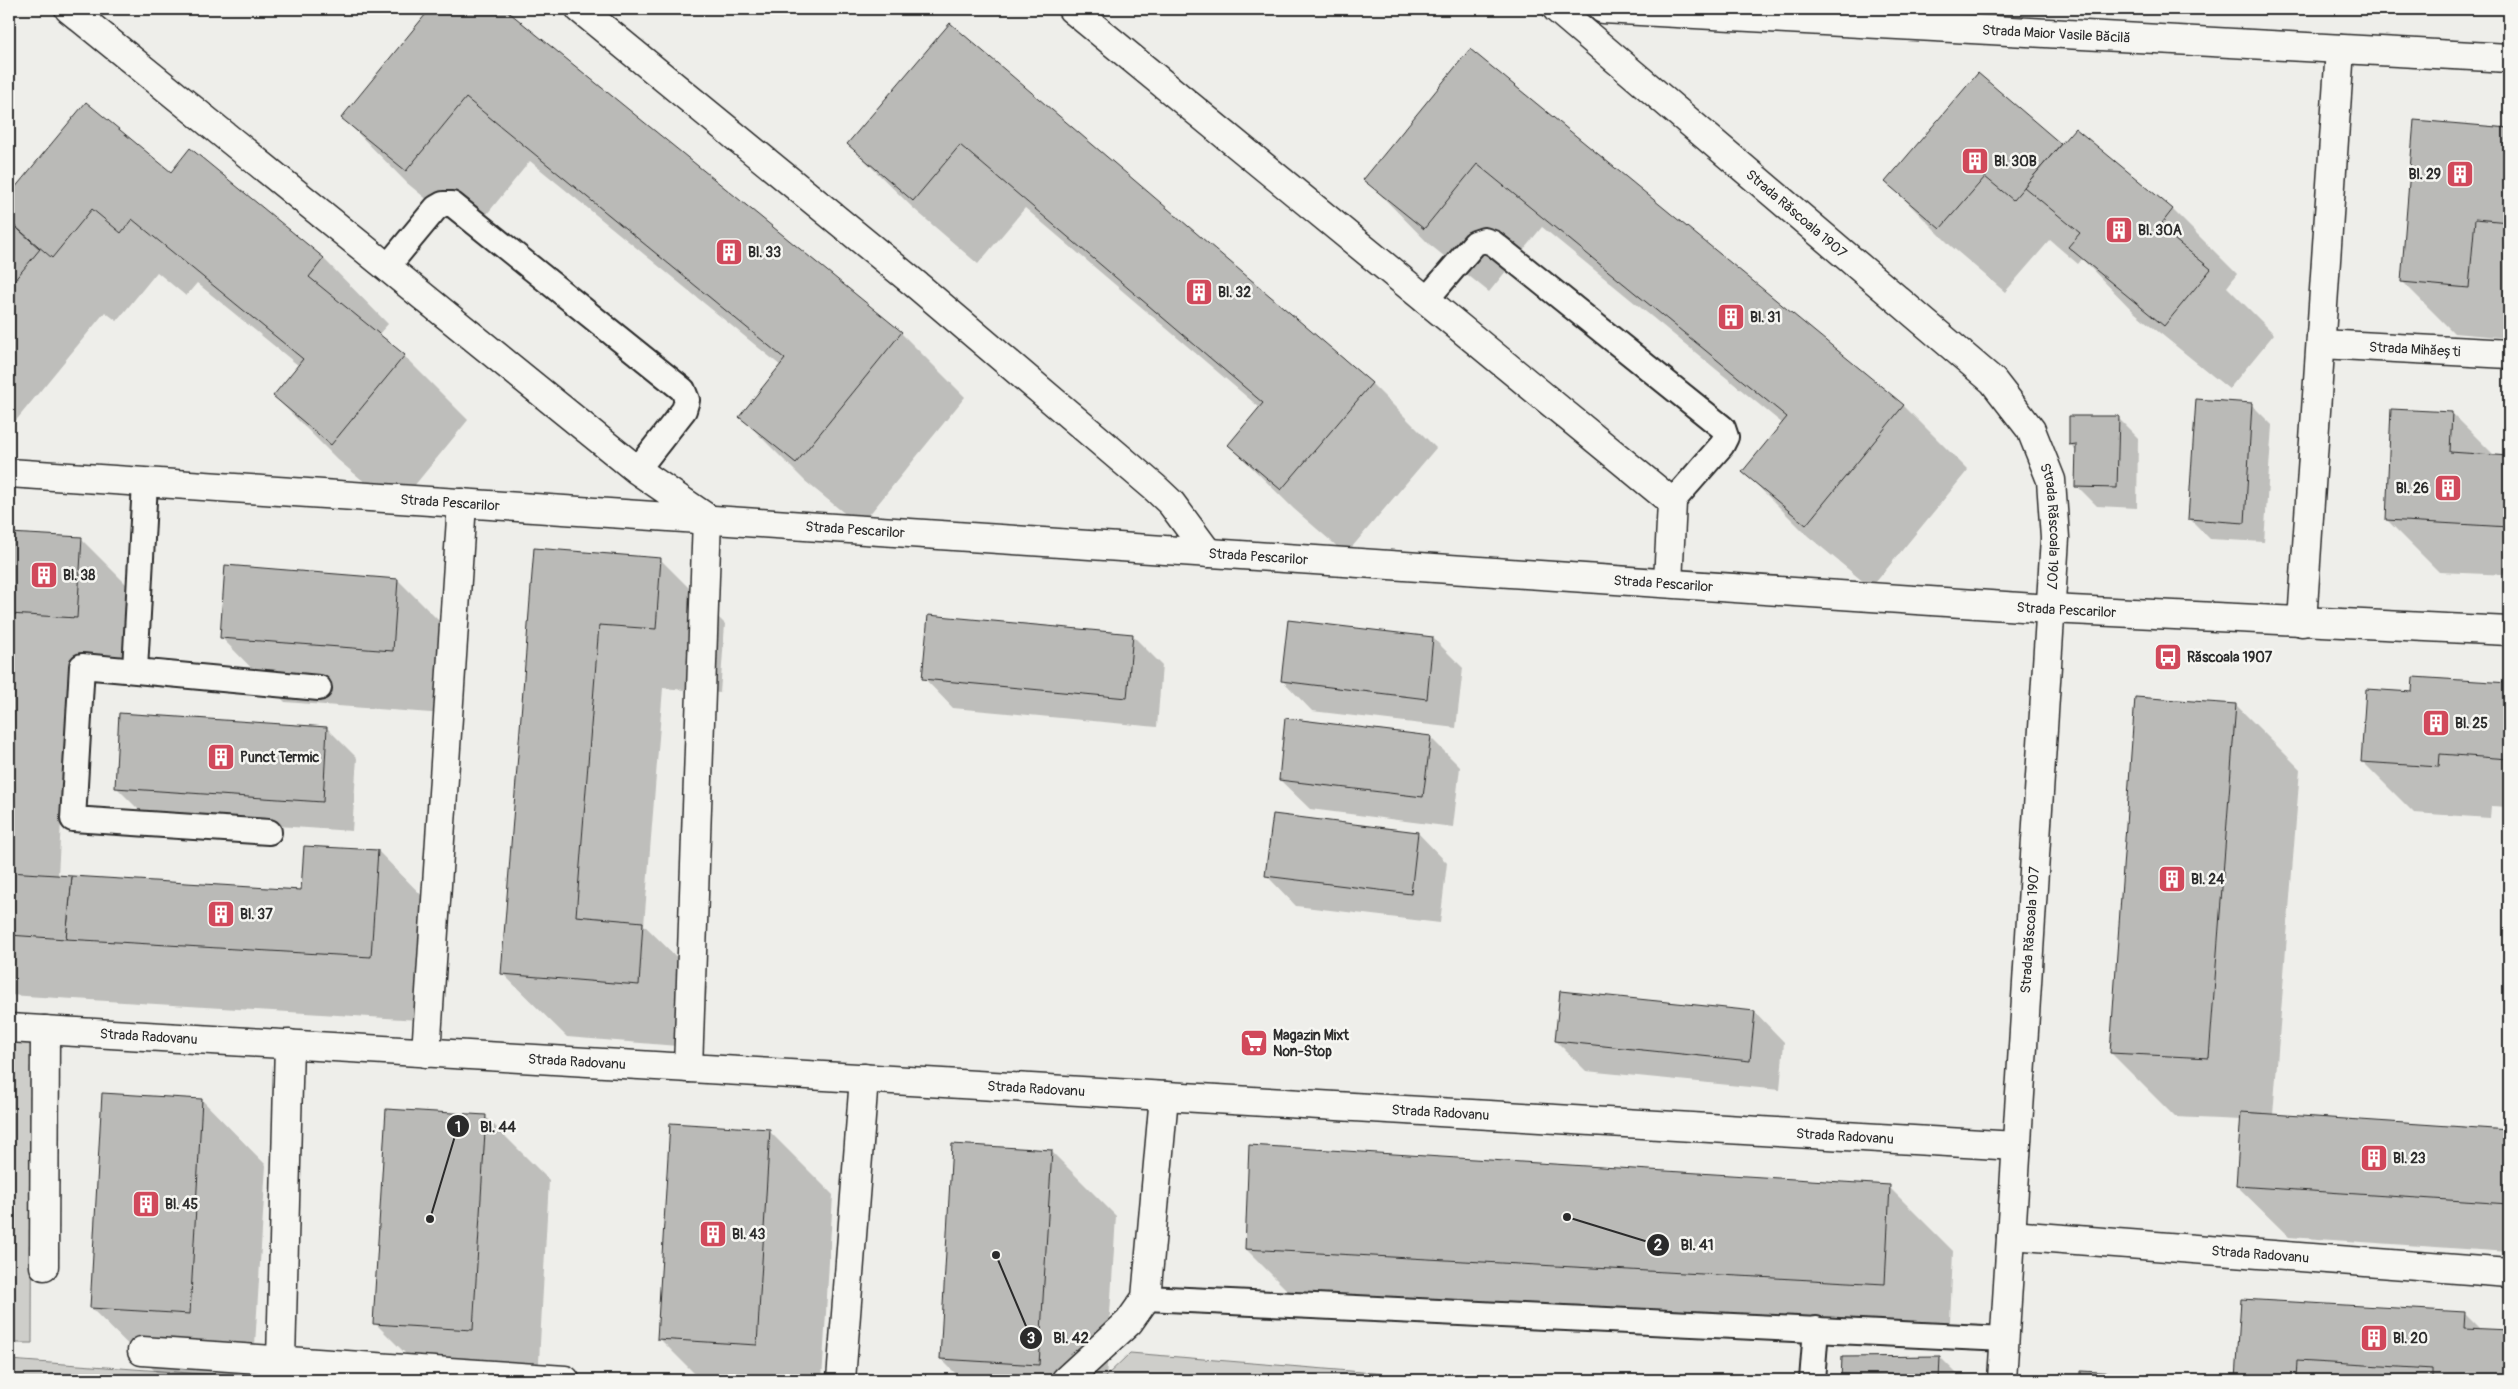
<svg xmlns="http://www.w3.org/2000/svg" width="2518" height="1389" font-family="Pangolin,sans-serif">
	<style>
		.green { fill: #cececa; stroke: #7c7c7a }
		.shadow { fill: #0003 }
		.building { fill: #babab7; stroke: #2b2b2b }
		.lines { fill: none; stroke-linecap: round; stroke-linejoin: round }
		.lane-casing { stroke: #2b2b2b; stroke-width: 28 }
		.street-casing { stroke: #2b2b2b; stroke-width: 31 }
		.secondary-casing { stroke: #2b2b2b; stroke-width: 31 }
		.lane { stroke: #f6f6f2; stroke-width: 24 }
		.street { stroke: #f6f6f2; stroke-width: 28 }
		.secondary { stroke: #f6f6f2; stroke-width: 28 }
		.labels { text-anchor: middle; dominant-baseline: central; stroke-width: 5; stroke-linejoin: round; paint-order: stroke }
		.street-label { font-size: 14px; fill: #2b2b2b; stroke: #f6f6f2 }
		.poi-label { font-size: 14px; font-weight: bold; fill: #2b2b2b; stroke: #f6f6f2; text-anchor: start }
		.leader { fill: none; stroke: #2b2b2b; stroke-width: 2 }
		.callout-dot { fill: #2b2b2b; stroke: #f6f6f2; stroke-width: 2 }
		.mark-label { font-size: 15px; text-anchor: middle; font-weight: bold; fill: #fff }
		.callout-label { font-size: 15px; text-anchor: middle; font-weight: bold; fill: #2b2b2b; stroke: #f6f6f2; stroke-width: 5; stroke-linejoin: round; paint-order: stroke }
	</style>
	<rect width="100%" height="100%" fill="#eeeeea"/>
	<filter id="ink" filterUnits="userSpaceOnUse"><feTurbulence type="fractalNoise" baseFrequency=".02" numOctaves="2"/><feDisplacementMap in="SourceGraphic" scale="10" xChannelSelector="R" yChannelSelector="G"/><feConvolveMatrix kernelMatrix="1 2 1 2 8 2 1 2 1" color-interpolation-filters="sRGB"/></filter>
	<g filter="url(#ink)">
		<g class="green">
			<path d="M9,1043L33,1044L32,1343H9Z"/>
			<path d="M1130,1353L1459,1380H1102Z"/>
			<path d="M9,1360L286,1380H9Z"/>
		</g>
		<g class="shadow">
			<path d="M432,9H503L901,333L965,397L860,526L805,481L740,416L781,366L530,161L470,235L407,183L343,118Z"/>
			<path d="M950,25L1372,384L1436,448L1346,554L1294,509L1229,445L1260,408L1025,208L978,264L913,208L848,144Z"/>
			<path d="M1470,51L1904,406L1968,470L1871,588L1808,536L1744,472L1783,424L1542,227L1489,292L1429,244L1365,179Z"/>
			<path d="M1978,75L2061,146L2075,130L2173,210L2237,274L2227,287L2274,334L2229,389L2134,312L2082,259L2078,264L2050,240L2005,292L1951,246L1887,182Z"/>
			<path d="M86,104L171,174L190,150L324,259L388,324L378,335L404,356L468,420L396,508L338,460L274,396L299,366L197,283L186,296L157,272L117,321L105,312L9,429V197Z"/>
			<path d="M2416,121L2509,129V338L2454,333L2403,282Z"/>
			<path d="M2252,405L2272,425L2264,542L2210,539L2190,519Z"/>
			<path d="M2452,413L2495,456L2509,457V575L2439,572L2387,520Z"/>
			<path d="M2118,418L2138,438L2137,508L2097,506L2077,486V451L2070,444Z"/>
			<path d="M9,534L81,539L145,603L141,682L69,677L58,876L302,891L378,851L442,916L435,1021L9,995Z"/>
			<path d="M536,549L661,560L725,624L720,693L663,688L644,925L707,987L702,1048L567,1037L502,973Z"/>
			<path d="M398,580L462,644L457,715L285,702L221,637Z"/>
			<path d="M1132,635L1162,665L1157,727L953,708L924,678Z"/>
			<path d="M1433,638L1463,668L1456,728L1312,711L1283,681Z"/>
			<path d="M2414,678L2509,685V807L2491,806L2490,818L2414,813L2362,761L2413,694Z"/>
			<path d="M2236,705L2300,769L2273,1115L2509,1131V1252L2289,1237L2237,1186L2241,1120L2175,1117L2111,1053Z"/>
			<path d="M327,728L357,758L352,831L146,817L116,787Z"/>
			<path d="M1430,737L1460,767L1453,827L1310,809L1280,780Z"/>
			<path d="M1418,833L1447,863L1440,923L1296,906L1267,876Z"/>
			<path d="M1755,1012L1784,1042L1780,1090L1586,1071L1556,1041Z"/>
			<path d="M202,1100L266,1165L253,1378L156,1372L91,1308Z"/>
			<path d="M485,1116L549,1180L538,1380H432L375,1323Z"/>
			<path d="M769,1131L833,1195L822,1380H701L659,1338Z"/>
			<path d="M1051,1151L1116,1216L1106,1380H962L941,1359Z"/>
			<path d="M1889,1187L1953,1251L1949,1348L1310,1313L1246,1249Z"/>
			<path d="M2242,1300L2464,1313L2481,1330L2509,1331V1380H2238Z"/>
			<path d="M1940,1357L1963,1380H1842L1844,1358Z"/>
			<path d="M2083,1373L2174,1377L2177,1380H2082Z"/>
		</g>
		<g class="building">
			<path d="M430,9H505L902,332L796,463L739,417L785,359L466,98L406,171L341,118Z"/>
			<path d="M950,23L1372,383L1281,490L1228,445L1263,403L960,145L913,201L847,144Z"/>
			<path d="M1470,49L1904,405L1806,525L1742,472L1787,417L1477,164L1424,229L1363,180Z"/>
			<path d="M1978,73L2061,144L2013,200L1985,177L1940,229L1885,182Z"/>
			<path d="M86,102L171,172L190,148L324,258L309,277L405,355L331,445L273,396L303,359L132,219L121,233L92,209L52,258L9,221V195Z"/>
			<path d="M2414,120L2509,128V222L2475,219L2469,288L2401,282Z"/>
			<path d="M2075,128L2173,209L2159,227L2211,269L2164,326L2068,247L2080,233L2024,187Z"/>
			<path d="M9,221L40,249L9,287Z"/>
			<path d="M2196,399L2252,403L2245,523L2188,519Z"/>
			<path d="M2391,409L2452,412L2450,452L2509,456V527L2386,520Z"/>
			<path d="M2069,416H2119L2117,488L2075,487L2076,444L2069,445Z"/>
			<path d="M9,533L82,537L77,618L9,614Z"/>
			<path d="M534,548L661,558L656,629L599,625L576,916L643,922L639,985L501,974Z"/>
			<path d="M225,565L398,579L393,651L220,638Z"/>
			<path d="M928,615L1133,634L1127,698L922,679Z"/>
			<path d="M1288,620L1433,637L1427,699L1281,681Z"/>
			<path d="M2413,677L2509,683V759L2440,754L2439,767L2361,762L2366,689L2412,692Z"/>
			<path d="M2135,697L2236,704L2209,1058L2110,1053Z"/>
			<path d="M119,713L327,727L323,802L115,788Z"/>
			<path d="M1285,718L1431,736L1423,797L1279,780Z"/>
			<path d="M1273,814L1418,832L1411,894L1265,876Z"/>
			<path d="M304,846L378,850L371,957L66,939L72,876L301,890Z"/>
			<path d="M9,872L72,876L66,939L9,935Z"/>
			<path d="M1560,991L1755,1011L1750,1061L1555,1041Z"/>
			<path d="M102,1093L202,1099L190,1314L90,1308Z"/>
			<path d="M386,1109L486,1115L473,1330L373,1324Z"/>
			<path d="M2241,1112L2509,1130V1204L2236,1186Z"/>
			<path d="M670,1123L770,1129L757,1345L657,1339Z"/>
			<path d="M952,1144L1052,1150L1039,1365L940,1359Z"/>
			<path d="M1249,1145L1890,1185L1885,1284L1245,1249Z"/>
			<path d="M2241,1299L2465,1312L2464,1328L2509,1330V1380H2433V1369L2297,1361L2296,1380H2236Z"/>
			<path d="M1940,1356L1939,1380H1841L1842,1357Z"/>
			<path d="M2081,1371L2174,1376V1380H2081Z"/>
		</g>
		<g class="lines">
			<g class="lane-casing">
				<g id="lane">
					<path d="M388,266L436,208L443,204H452L683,390L687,400L684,410L637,470"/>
					<path d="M1425,301L1475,243L1484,240L1493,243L1723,428L1726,437L1722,445L1672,502"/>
					<path d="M135,670L145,483"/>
					<path d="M269,832L73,819L82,666L319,688"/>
					<path d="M1146,1298L2005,1339"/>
					<path d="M1812,1380L1816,1329"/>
				</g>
			</g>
			<g class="street-casing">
				<g id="street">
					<path d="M69,9L637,470L707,518L688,1068"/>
					<path d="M580,9L919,287L1154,487L1171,503L1208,553"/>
					<path d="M1072,9L1672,502L1668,582"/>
					<path id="s1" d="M1557,9L1993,381L2031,430L2051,480L2055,538L2002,1380"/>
					<path id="s2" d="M2321,344L2509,354"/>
					<path id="s3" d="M9,473L2050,609L2509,631"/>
					<path d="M2302,622L2340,49"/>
					<path id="s4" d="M9,1028L2016,1146"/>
					<path d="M426,1053L462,503"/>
					<path id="s5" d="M2011,1235L2509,1273"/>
					<path d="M44,1266L45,1030"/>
					<path d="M142,1351L565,1380"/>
					<path d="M281,1360L289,1044"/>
					<path d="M841,1380L864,1078"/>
					<path d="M1066,1380L1129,1322L1146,1298L1164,1096"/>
				</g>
			</g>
			<g class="secondary-casing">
				<g id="secondary">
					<path id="s6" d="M1603,9L2509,58"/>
				</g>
			</g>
			<use href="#lane" class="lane"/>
			<use href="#street" class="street"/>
			<use href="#secondary" class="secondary"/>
		</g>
	</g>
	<defs>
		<g id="building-square" transform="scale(1.4375)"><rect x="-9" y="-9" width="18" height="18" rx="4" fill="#d1495b" stroke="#f6f6f2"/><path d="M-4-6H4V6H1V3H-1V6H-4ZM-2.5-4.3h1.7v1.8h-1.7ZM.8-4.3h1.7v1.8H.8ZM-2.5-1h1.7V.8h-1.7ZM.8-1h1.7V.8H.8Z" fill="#fff"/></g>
		<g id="bus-square" transform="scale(1.4375)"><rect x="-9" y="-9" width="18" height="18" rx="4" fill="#d1495b" stroke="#f6f6f2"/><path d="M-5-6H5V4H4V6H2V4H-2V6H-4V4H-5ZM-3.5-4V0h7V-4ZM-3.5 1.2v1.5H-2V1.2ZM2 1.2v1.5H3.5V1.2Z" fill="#fff"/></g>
		<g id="supermarket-square" transform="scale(1.4375)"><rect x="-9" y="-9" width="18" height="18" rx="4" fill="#d1495b" stroke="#f6f6f2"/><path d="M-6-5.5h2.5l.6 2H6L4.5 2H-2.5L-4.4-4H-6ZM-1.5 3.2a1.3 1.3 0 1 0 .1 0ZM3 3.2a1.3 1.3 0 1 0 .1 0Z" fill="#fff"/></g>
	</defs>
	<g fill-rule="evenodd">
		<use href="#building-square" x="1975" y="161"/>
		<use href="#building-square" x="2460" y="174"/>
		<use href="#building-square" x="2119" y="230"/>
		<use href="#building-square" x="729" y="252"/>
		<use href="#building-square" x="1199" y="292"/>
		<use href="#building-square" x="1731" y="317"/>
		<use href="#building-square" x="2448" y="488"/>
		<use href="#building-square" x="44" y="575"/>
		<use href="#bus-square" x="2168" y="657"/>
		<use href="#building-square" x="2436" y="723"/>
		<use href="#building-square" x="221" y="757"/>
		<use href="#building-square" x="2172" y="879"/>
		<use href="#building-square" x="221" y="914"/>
		<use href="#supermarket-square" x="1254" y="1043"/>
		<use href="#building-square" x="2374" y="1158"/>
		<use href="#building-square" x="146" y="1204"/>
		<use href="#building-square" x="713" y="1234"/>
		<use href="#building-square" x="2374" y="1338"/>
	</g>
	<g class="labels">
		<g class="street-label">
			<text stroke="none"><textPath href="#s6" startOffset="454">Strada Maior Vasile Băcilă</textPath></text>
			<text stroke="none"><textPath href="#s1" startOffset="315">Strada Răscoala 1907</textPath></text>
			<text stroke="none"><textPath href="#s2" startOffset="94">Strada Mihăești</textPath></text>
			<text stroke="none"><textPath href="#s3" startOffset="442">Strada Pescarilor</textPath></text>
			<text stroke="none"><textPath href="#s1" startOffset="735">Strada Răscoala 1907</textPath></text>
			<text stroke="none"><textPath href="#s3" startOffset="848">Strada Pescarilor</textPath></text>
			<text stroke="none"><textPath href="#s3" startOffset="1252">Strada Pescarilor</textPath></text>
			<text stroke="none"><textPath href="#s3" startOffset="1658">Strada Pescarilor</textPath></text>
			<text stroke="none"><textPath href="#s3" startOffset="2062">Strada Pescarilor</textPath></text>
			<text transform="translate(2030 930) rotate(-86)">Strada Răscoala 1907</text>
			<text stroke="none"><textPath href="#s4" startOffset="140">Strada Radovanu</textPath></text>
			<text stroke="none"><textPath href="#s4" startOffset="569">Strada Radovanu</textPath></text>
			<text stroke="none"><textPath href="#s4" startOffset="1029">Strada Radovanu</textPath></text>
			<text stroke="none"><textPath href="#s4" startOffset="1434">Strada Radovanu</textPath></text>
			<text stroke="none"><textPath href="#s4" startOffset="1839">Strada Radovanu</textPath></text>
			<text stroke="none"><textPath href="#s5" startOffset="250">Strada Radovanu</textPath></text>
		</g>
		<g class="poi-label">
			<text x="1994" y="161">Bl. 30B</text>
			<text x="2441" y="174" text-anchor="end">Bl. 29</text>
			<text x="2138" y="230">Bl. 30A</text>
			<text x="748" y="252">Bl. 33</text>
			<text x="1218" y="292">Bl. 32</text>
			<text x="1750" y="317">Bl. 31</text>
			<text x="2429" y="488" text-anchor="end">Bl. 26</text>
			<text x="63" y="575">Bl. 38</text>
			<text x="2187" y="657">Răscoala 1907</text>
			<text x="2455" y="723">Bl. 25</text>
			<text x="240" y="757">Punct Termic</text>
			<text x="2191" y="879">Bl. 24</text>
			<text x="240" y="914">Bl. 37</text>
			<text x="1273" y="1035">Magazin Mixt<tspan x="1273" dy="16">Non-Stop</tspan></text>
			<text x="2393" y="1158">Bl. 23</text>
			<text x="165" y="1204">Bl. 45</text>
			<text x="732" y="1234">Bl. 43</text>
			<text x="2393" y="1338">Bl. 20</text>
		</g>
	</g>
	<path class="leader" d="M430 1219L458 1126M1567 1217L1658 1245M996 1255L1031 1338"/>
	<g class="callout-dot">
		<circle cx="430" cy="1219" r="5"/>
		<circle cx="1567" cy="1217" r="5"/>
		<circle cx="996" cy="1255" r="5"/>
		<circle cx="458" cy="1126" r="12"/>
		<circle cx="1658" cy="1245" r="12"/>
		<circle cx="1031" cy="1338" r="12"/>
	</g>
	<g class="mark-label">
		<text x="458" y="1132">1</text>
		<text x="1658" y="1250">2</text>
		<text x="1031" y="1343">3</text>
	</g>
	<g class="callout-label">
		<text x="498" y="1132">Bl. 44</text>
		<text x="1697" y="1250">Bl. 41</text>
		<text x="1071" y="1343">Bl. 42</text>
	</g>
	<rect width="2518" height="1389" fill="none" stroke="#f6f6f2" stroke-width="30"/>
	<rect x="15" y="15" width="2488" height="1359" fill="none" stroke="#2b2b2b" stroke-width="2" filter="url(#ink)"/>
</svg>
